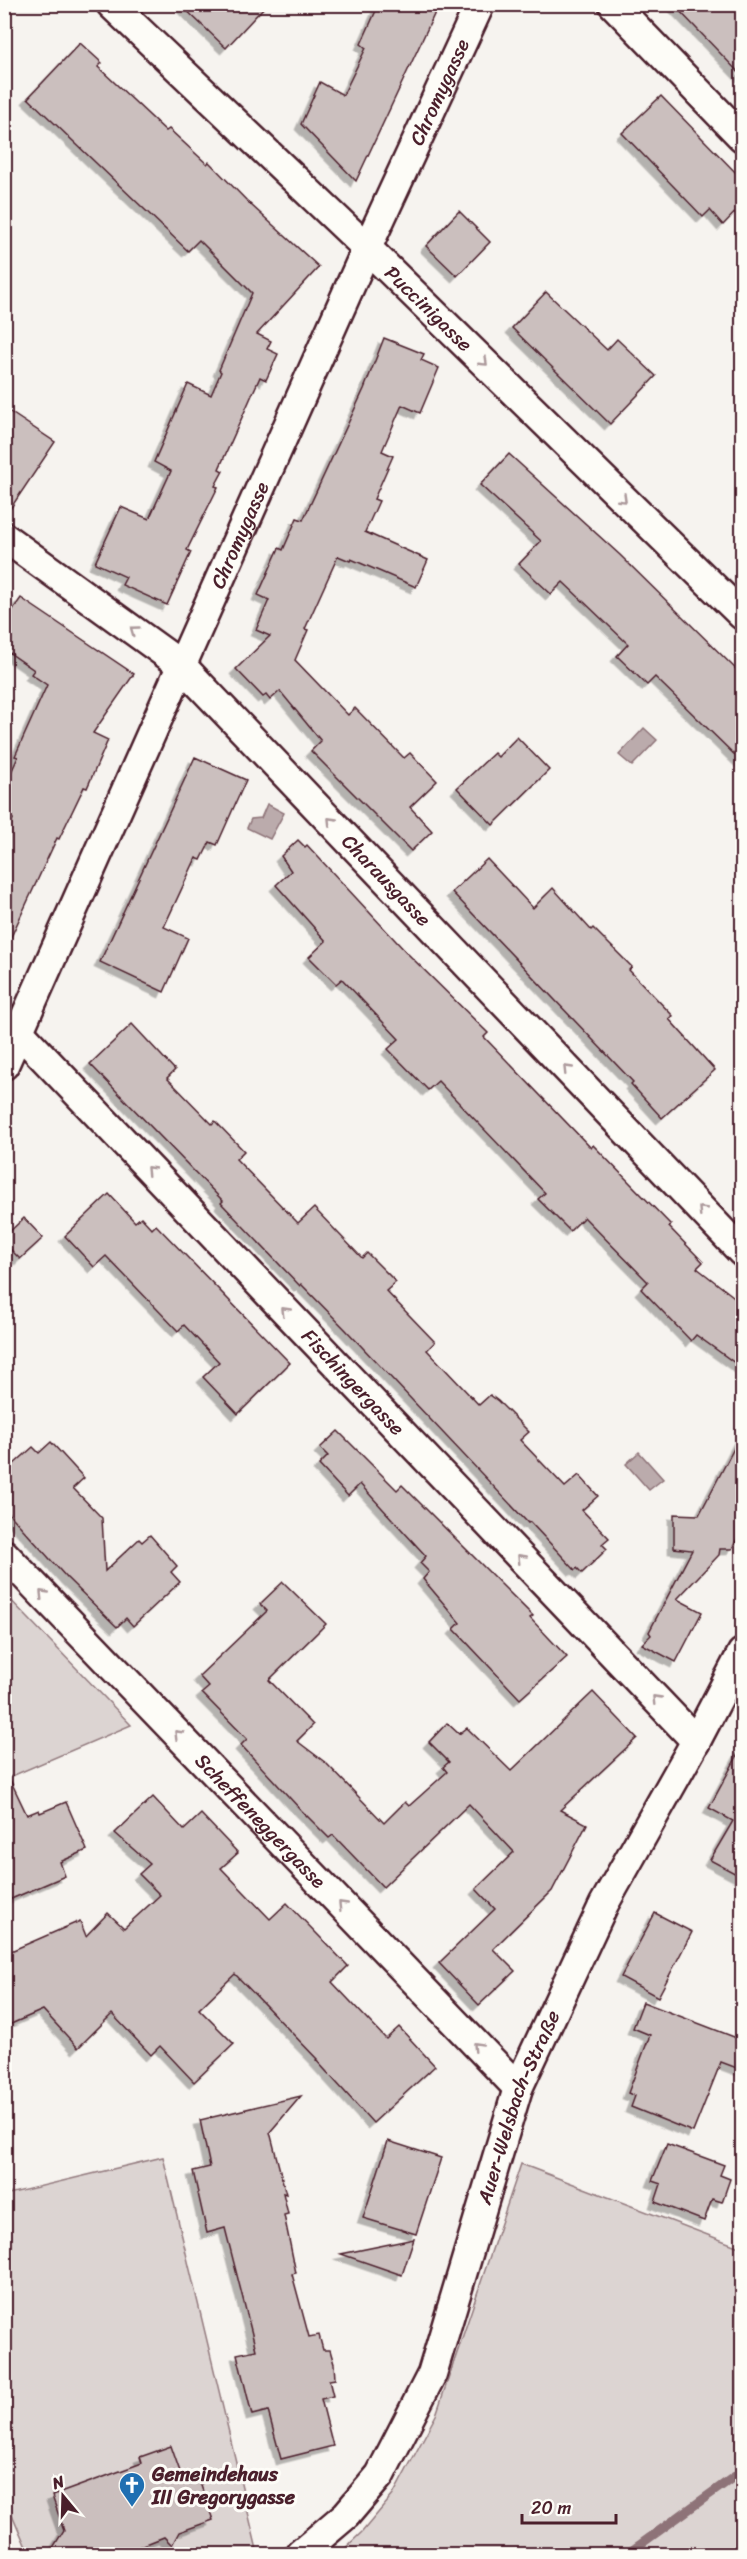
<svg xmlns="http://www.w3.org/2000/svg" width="747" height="2559" font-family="Sriracha,sans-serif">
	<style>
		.green { fill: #dcd4d2; stroke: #937a7e; stroke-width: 1.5 }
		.water { fill: #bbabac; stroke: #8e7378; stroke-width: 1.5 }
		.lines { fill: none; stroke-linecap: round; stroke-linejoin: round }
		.stream { stroke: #8e7378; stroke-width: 9 }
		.building { fill: #cbbfbe; stroke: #4a1f2b; stroke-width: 1.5; filter: url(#shadow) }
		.street-casing { stroke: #4a1f2b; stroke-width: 33 }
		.street { stroke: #fdfcf7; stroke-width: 28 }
		.oneway { stroke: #ac999b }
		.labels { text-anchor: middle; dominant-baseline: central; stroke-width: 6; stroke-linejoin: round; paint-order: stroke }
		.street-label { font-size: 20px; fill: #4a1f2b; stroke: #fdfcf7 }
		.poi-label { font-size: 20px; font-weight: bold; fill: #4a1f2b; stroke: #fdfcf7; text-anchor: start }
	</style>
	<defs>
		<filter id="shadow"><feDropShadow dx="-5.5" dy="5.5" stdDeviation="0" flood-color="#0004"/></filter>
	</defs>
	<rect width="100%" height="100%" fill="#f6f3ef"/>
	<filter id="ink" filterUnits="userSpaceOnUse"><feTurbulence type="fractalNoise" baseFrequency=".0167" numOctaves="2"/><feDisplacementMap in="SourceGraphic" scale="12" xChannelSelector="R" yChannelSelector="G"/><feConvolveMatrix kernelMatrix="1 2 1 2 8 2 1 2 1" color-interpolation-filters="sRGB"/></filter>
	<g filter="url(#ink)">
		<g class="green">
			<path d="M4,1593L131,1725L5,1779H4Z"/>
			<path d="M163,2157L258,2554H29L5,2498L4,2195Z"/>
			<path d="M521,2164L742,2248V2554H339L362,2532L393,2495L436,2415Z"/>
		</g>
		<g class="water">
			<path d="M644,728L657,740L632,766L619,755Z"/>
			<path d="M267,804L284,813L270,839L247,828L251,819L261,818Z"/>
			<path d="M639,1452L663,1479L649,1490L626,1464Z"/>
		</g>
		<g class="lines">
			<path class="stream" d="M627,2554L742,2471"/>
		</g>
		<g class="building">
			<path d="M180,4H267L226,48Z"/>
			<path d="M379,4H439L356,181L301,124L320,82L343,95L366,48L361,44Z"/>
			<path d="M673,4H742V76Z"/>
			<path d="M80,43L102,63L98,67L166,131L169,129L207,164L209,162L250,204L319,267L257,334L271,341L267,349L278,354L266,380L260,377L219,469L223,471L215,486L218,487L187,550L191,552L167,605L122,585L126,577L95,563L121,507L149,519L171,471L154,462L188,384L211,395L221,372L219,370L252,293L199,240L188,251L28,98Z"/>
			<path d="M661,96L742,179V205L723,225L710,210L703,217L622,133Z"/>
			<path d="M459,211L490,242L457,276L426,246Z"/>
			<path d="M546,292L607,350L617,339L656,376L610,424L512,328Z"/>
			<path d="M384,338L424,354L421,360L439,368L420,413L402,405L382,451L393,456L374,499L379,501L365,532L428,560L416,587L351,559L350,561L338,556L305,629L308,630L295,660L348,715L355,708L404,758L410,753L437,781L410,807L432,831L411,851L311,751L321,741L280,691L270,700L266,695L263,697L236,669L270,636L256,630L269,600L258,595L279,548L283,550L297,518L303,520L364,389Z"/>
			<path d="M4,408L55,442L4,518Z"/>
			<path d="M509,454L620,555L742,675V762L655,677L647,685L617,656L628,644L563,582L551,594L519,564L541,541L480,485Z"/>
			<path d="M21,598L134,674L93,733L108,740L87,788L84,787L59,839L57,838L4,952V837L13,819L4,815V788L18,757L15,756L47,685L31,674L34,670L4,649V622Z"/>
			<path d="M517,737L549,770L493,825L457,788L494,753L498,757Z"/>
			<path d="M195,757L246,780L217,845L210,842L201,860L196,858L164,927L188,938L164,992L100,962Z"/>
			<path d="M298,840L305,847L307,845L408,954L488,1033L484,1037L591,1148L593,1145L671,1225L669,1227L703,1262L697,1268L742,1303V1368L696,1335L691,1341L641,1289L648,1282L584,1217L570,1231L538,1199L545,1193L438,1081L428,1090L388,1049L399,1039L342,979L336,984L309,957L326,941L276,885L291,871L281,856Z"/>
			<path d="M487,859L533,908L553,888L591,930L593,928L632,967L629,970L673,1016L669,1019L715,1070L662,1118L631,1084L633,1082L452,892Z"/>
			<path d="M132,1024L175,1070L167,1078L212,1124L215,1121L244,1151L236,1159L298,1223L314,1208L362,1258L367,1253L396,1282L386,1291L435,1342L427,1350L479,1405L490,1395L498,1401L529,1432L520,1440L565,1487L579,1475L598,1496L582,1510L609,1538L602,1544L607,1549L582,1573L577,1568L575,1570L530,1522L528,1523L346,1330L301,1284L300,1286L221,1203L223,1201L90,1064Z"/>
			<path d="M109,1194L135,1222L141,1217L152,1229L156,1225L290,1363L238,1414L203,1377L219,1362L184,1325L178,1331L106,1256L94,1267L65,1236Z"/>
			<path d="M24,1218L43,1238L20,1259L4,1243V1237Z"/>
			<path d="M338,1431L397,1490L402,1485L533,1616L530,1618L567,1657L520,1699L454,1629L460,1623L423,1579L429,1572L420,1563L426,1556L360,1484L348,1496L319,1465L328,1456L320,1448Z"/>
			<path d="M742,1433V1529L732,1549H720L719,1555L677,1599L702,1612L676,1662L642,1644L651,1635L649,1632L692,1550L674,1548V1514L699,1515Z"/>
			<path d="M51,1442L84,1478L73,1488L102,1518L105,1571L139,1539L142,1542L150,1535L177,1566L171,1572L180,1582L133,1626L126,1618L117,1627L67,1578L4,1508V1473L33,1447L39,1453Z"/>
			<path d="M283,1582L326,1624L269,1680L313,1725L297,1741L326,1763L384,1823L405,1802L409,1806L447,1772L443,1767L449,1762L429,1742L447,1723L459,1734L467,1728L511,1771L593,1692L637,1738L560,1810L587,1824L552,1891L493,1949L515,1971L479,2005L439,1963L495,1909L476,1889L514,1852L469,1804L383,1887L333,1835L329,1838L300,1809L241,1745L247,1739L202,1693L209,1687L199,1676L267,1611L260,1604Z"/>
			<path d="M742,1747V1877L710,1860L733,1821L709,1808Z"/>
			<path d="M4,1767L27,1815L39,1810L40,1813L66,1802L87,1850L60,1862L65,1876L4,1902Z"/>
			<path d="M153,1797L184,1830L201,1814L238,1853L221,1868L270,1919L287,1903L348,1966L332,1982L386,2039L399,2027L435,2066L373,2123L316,2060L317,2059L235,1974L199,2009L234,2044L194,2082L160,2046L151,2055L112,2014L78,2048L43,2010L4,2027V1954L80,1921L86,1936L108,1913L124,1928L160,1895L139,1874L150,1864L115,1833Z"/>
			<path d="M655,1913L692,1932L658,1997L621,1977Z"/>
			<path d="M643,2002L742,2040V2070L721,2062L693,2132L631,2107L635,2096L628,2093L650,2035L633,2028Z"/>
			<path d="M301,2096L270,2132L286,2194L283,2193L288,2214L284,2215L296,2273L292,2274L309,2337L319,2335L323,2350H330L334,2364L335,2379L329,2380L333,2396L321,2399L333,2446L281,2459L268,2411L252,2415L237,2354L256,2350L225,2228L207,2233L193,2171L210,2167L200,2120Z"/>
			<path d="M388,2141L441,2158L416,2234L363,2218Z"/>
			<path d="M667,2144L724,2165L720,2175L730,2179L722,2202L712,2199L704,2221L655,2202L661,2184L652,2181Z"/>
			<path d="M414,2239L402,2275L341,2254Z"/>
			<path d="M171,2446L184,2483L198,2477L213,2520L179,2532L172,2545L164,2537L121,2554H49L64,2530L52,2496L142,2463L140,2457Z"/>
		</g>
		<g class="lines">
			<g class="street-casing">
				<g id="street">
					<path id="s1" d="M111,4L367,248L742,615"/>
					<path d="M613,4L742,137"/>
					<path id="s2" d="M4,537L181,665L742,1252"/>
					<path id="s3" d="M4,1026L20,1033L696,1741"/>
					<path id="s4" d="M4,1065L367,248L480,4"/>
					<path id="s5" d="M4,1554L518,2088"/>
					<path id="s6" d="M300,2554L346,2515L380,2475L432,2374L518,2088L604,1904L696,1741L742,1653"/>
				</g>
			</g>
			<use href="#street" class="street"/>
		</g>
		<defs><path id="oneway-chevron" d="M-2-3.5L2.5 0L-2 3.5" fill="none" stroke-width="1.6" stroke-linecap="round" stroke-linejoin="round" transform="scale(1.5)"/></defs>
		<g class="oneway">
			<use href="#oneway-chevron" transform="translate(484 362) rotate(44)"/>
			<use href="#oneway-chevron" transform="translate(623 499) rotate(44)"/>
			<use href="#oneway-chevron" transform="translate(134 630) rotate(-144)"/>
			<use href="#oneway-chevron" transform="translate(331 821) rotate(-134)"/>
			<use href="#oneway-chevron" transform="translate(567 1069) rotate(-134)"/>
			<use href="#oneway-chevron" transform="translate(150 1170) rotate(-134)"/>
			<use href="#oneway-chevron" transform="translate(702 1210) rotate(-134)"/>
			<use href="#oneway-chevron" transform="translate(285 1311) rotate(-134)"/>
			<use href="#oneway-chevron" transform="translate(521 1558) rotate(-134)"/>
			<use href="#oneway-chevron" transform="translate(43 1594) rotate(-134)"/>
			<use href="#oneway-chevron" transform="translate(656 1699) rotate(-134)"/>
			<use href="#oneway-chevron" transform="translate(178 1734) rotate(-134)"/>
			<use href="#oneway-chevron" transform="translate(342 1905) rotate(-134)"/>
			<use href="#oneway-chevron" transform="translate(477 2046) rotate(-134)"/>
		</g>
	</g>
	<defs>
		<g id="church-pin" transform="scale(1.35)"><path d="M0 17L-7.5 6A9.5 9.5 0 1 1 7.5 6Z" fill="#1f6fb2" stroke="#fdfcf7"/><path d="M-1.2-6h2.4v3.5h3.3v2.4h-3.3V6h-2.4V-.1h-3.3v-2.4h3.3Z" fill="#fff"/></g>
	</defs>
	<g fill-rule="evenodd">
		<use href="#church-pin" x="132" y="2485"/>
	</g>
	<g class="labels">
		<g class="street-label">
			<text stroke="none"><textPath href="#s4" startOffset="1066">Chromygasse</textPath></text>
			<text stroke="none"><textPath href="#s1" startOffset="440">Puccinigasse</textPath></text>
			<text stroke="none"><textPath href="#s4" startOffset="580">Chromygasse</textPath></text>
			<text stroke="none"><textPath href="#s2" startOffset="516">Charausgasse</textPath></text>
			<text stroke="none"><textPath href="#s3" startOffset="500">Fischingergasse</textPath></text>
			<text stroke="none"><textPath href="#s5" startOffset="370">Scheffeneggergasse</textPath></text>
			<text stroke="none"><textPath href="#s6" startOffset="507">Auer-Welsbach-Straße</textPath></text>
		</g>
		<g class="poi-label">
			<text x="152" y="2474">Gemeindehaus<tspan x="152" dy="23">III Gregorygasse</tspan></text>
		</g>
	</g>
	<rect width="747" height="2559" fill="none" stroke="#fdfcf7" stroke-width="24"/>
	<rect x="12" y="12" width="723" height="2535" fill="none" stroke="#4a1f2b" stroke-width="2" filter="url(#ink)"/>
	<g transform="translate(63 2496) rotate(341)" stroke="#fdfcf7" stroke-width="4.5" paint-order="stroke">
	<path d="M0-4.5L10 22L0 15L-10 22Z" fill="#4a1f2b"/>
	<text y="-9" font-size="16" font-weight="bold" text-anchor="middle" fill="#4a1f2b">N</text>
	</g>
	<path d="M522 2514v9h94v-9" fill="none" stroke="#4a1f2b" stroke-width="3"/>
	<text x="531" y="2514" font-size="18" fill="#4a1f2b" stroke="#fdfcf7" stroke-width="4.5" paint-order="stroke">20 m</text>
</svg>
